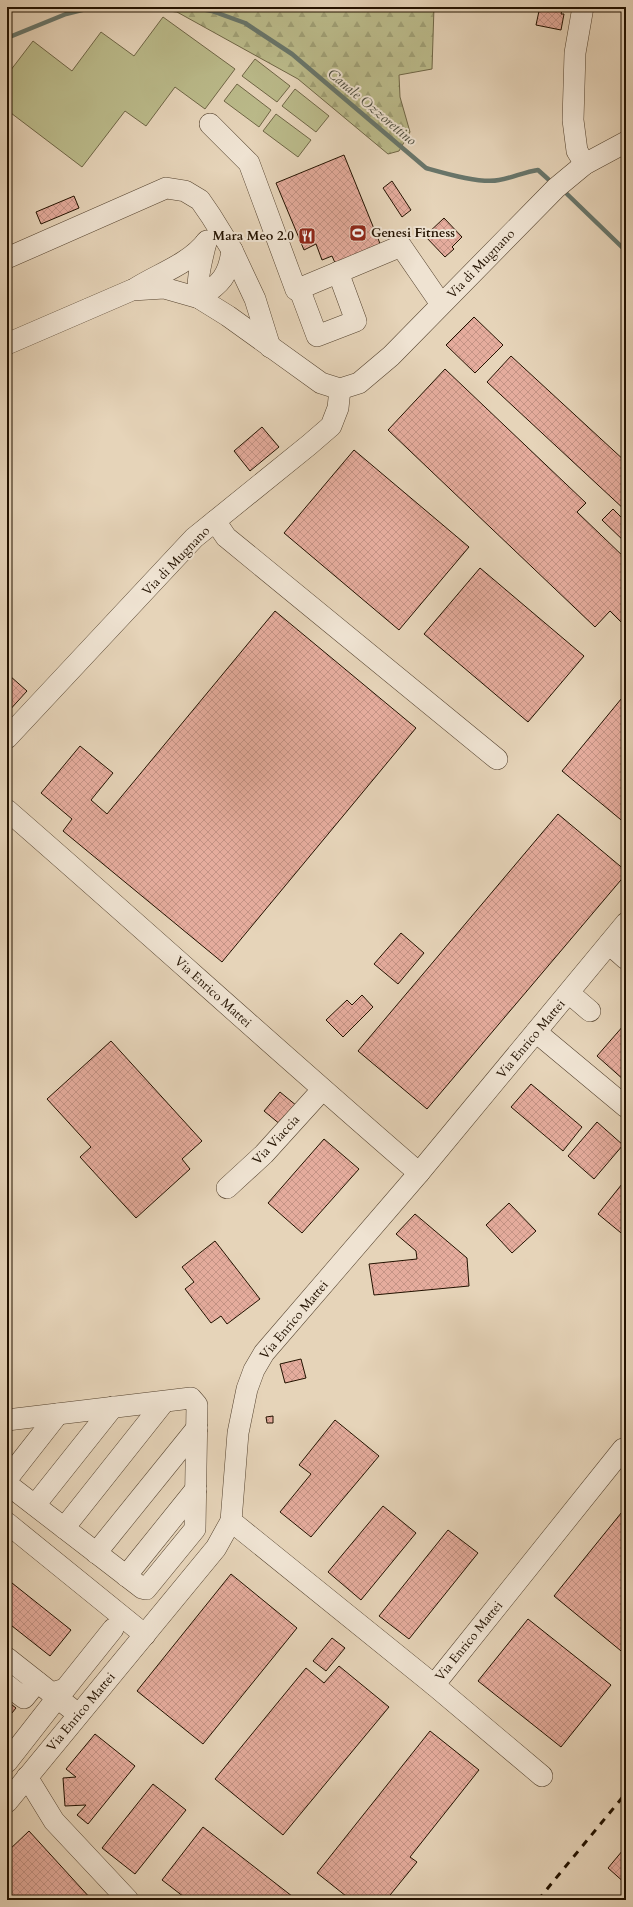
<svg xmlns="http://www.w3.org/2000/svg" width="633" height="1907" font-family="Cardo,serif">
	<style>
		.forest { fill: url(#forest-firs); stroke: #6f6646 }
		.pitch { fill: #bbbb8b; stroke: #6f6646 }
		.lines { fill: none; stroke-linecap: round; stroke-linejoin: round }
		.stream { stroke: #68766b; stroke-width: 4.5 }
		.building { fill: url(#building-cross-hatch); stroke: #231200 }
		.minor-casing { stroke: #54422e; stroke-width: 22 }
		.minor { stroke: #efe3d2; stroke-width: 21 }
		.rail { stroke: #231200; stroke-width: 3; stroke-dasharray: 7 7; stroke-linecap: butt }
		.labels { text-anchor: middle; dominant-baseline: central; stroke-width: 4; stroke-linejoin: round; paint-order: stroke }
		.poi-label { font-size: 13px; font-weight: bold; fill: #231200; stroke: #efe3d2; text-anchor: start }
		.street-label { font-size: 13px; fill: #231200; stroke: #efe3d2 }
		.water-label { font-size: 14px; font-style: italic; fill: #4b4c3e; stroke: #efe3d2 }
	</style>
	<defs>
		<pattern id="forest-firs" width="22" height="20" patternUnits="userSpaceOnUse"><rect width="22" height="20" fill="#bbbb8b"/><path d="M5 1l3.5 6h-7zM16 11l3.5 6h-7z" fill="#a0a076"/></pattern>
		<pattern id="building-cross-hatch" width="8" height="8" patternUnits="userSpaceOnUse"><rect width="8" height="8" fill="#e5ac9d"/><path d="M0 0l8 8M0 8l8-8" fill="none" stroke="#c49385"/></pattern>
	</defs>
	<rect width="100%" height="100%" fill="#e6d4b9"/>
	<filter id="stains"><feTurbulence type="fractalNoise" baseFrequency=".005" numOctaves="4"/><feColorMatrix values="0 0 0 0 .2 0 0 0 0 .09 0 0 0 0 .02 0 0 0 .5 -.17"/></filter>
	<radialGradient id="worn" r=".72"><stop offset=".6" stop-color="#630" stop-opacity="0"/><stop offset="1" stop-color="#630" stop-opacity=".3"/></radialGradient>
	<path class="forest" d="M158,7H434L432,69L399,75L400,97L410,132L399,151L388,154L298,79L177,12L159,10Z"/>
	<g class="pitch">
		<path d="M163,17L235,69L205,109L175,87L146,126L125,111L82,167L7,110V75L33,41L72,71L101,32L134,56Z"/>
		<path d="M255,59L290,86L277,102L242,76Z"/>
		<path d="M237,84L271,110L259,127L224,101Z"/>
		<path d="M295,89L329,116L316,132L282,106Z"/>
		<path d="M276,114L311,140L298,157L263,131Z"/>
	</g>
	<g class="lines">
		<g class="stream">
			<path d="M191,7L212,11L245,23L292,54L426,168C444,173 481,184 499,180C512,178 524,172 538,170L548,179"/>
			<path d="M7,38L66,14L94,7"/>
			<path d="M567,194L626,251"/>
		</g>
	</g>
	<g class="building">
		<path d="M538,7H563L561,14H564L561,30L536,25L539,11H538Z"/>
		<path d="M344,155L381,246L336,265L332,256L322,260L316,244L304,250L276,183Z"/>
		<path d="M392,181L411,210L402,217L383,188Z"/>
		<path d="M74,196L79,208L41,224L36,212Z"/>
		<path d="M444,218L462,237L452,247L454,249L445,257L425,236Z"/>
		<path d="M474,317L503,345L475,373L446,345Z"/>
		<path d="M511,356L626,462V511L487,382Z"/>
		<path d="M445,369L586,503L577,512L626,559V627L610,611L595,627L388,430Z"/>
		<path d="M262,427L279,447L250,471L234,451Z"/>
		<path d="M354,450L469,547L399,630L284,533Z"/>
		<path d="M613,509L626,522V543L602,520Z"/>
		<path d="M480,568L584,656L528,722L424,634Z"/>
		<path d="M275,611L416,728L222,962L63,831L72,819L41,793L80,746L113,773L91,800L107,814Z"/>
		<path d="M10,676L27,691L7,713V679Z"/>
		<path d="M626,693V824L562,771Z"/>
		<path d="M558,814L626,871V874L427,1109L358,1051Z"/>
		<path d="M401,933L424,953L398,984L374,964Z"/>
		<path d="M362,995L373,1007L343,1037L326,1020L347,1000L352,1005Z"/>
		<path d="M624,1025L626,1027L625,1081L597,1056Z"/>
		<path d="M111,1041L202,1141L182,1159L190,1169L136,1218L80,1157L91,1147L47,1099Z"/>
		<path d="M531,1084L582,1127L563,1151L511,1107Z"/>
		<path d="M280,1092L297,1106L281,1125L264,1111Z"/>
		<path d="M597,1122L623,1145L594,1179L568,1156Z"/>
		<path d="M324,1139L359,1169L302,1233L268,1203Z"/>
		<path d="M626,1179V1237L598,1214Z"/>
		<path d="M509,1203L536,1231L512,1253L486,1225Z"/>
		<path d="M415,1214L467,1258L469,1286L374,1295L369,1264L417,1259L416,1251L396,1234Z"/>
		<path d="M215,1241L260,1299L227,1324L221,1316L211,1323L185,1289L194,1282L182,1267Z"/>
		<path d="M301,1359L306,1378L285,1383L280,1364Z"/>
		<path d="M273,1416V1423H267L266,1417Z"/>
		<path d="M335,1420L379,1456L311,1537L280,1512L311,1474L299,1465Z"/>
		<path d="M383,1506L416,1533L361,1600L328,1572Z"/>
		<path d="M626,1507V1655L554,1596Z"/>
		<path d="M448,1530L478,1553L409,1639L379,1616Z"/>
		<path d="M231,1574L297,1628L203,1744L137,1691Z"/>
		<path d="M7,1579L71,1630L50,1656L7,1622Z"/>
		<path d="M528,1619L611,1685L561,1747L478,1681Z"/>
		<path d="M332,1638L345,1648L326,1671L313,1661Z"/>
		<path d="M339,1666L389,1707L283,1835L215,1779L306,1668L324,1683Z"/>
		<path d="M7,1701L16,1708L7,1719Z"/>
		<path d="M430,1731L479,1770L410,1857L417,1862L386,1900H351L317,1873Z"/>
		<path d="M95,1734L135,1766L88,1824L77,1815L86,1805L65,1806L63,1778L76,1777L66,1769Z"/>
		<path d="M153,1784L186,1810L135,1874L102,1848Z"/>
		<path d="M203,1827L297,1900H188L162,1880Z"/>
		<path d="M29,1831L92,1900H7V1852Z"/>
		<path d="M623,1850L626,1852V1884L608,1868Z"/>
	</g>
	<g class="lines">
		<g class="minor-casing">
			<g id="minor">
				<path d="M583,7L575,53L573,120L577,151L585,164"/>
				<path d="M210,124L249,163L296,290L401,246L441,304"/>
				<path d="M206,242C202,260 196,278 199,298C221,284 229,275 232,250"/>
				<path d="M7,258L166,188L185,191L200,200L211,216L232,250L255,299L270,347"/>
				<path d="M136,288C160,273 189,264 207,241"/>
				<path d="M299,288L317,336L356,321L338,272"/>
				<path d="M7,344L132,290L164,288L199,298L228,316L321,383L340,389L359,383L391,356L556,188L585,164L626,142"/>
				<path d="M215,521L226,537L497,759"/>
				<path d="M7,738L194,538L309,445L331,426L338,408L340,389"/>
				<path d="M7,810C145,930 280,1053 419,1173"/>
				<path d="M609,944L626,959"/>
				<path d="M569,993L590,1011"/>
				<path d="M536,1032L626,1107"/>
				<path d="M227,1188L264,1154L322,1090"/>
				<path d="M7,1420L191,1398L197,1405L195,1529L146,1589L142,1588L7,1484"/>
				<path d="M7,1479L58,1414"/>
				<path d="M35,1505L113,1407"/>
				<path d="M231,1521L434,1685L542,1776"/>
				<path d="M7,1523L145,1635"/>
				<path d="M64,1528L164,1402"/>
				<path d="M96,1553L197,1428"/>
				<path d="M126,1576L196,1489"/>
				<path d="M7,1658L78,1714"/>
				<path d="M7,1685L24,1698L37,1682"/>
				<path d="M434,1685L623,1449"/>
				<path d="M54,1695L58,1691L65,1689L113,1629"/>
				<path d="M7,1762L57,1698"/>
				<path d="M27,1777L54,1821L128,1900"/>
				<path d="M7,1802L216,1548L231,1521L238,1433L247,1389L254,1370L264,1353L419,1173L626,923"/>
			</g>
		</g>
		<use href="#minor" class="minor"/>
		<path class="rail" d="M538,1900L626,1793"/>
	</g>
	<defs>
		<g id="stadium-square" transform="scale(0.9)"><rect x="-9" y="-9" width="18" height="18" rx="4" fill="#8f2418" stroke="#efe3d2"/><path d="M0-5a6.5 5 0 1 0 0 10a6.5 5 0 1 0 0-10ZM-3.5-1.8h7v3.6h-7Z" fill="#fff"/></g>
		<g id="restaurant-square" transform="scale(0.9)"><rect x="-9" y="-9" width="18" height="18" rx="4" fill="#8f2418" stroke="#efe3d2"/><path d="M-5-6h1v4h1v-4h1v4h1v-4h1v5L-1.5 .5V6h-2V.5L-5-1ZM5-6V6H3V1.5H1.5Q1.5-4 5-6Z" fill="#fff"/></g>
	</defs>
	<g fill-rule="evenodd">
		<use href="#stadium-square" x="358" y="233"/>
		<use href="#restaurant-square" x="307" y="236"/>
	</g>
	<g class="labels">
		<g class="poi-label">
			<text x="371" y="233">Genesi Fitness</text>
			<text x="294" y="236" text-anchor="end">Mara Meo 2.0</text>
		</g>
		<g class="street-label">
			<text transform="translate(481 264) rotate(-46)">Via di Mugnano</text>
			<text transform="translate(176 561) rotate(-46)">Via di Mugnano</text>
			<text transform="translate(213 992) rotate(42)">Via Enrico Mattei</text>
			<text transform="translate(531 1039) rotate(-50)">Via Enrico Mattei</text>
			<text transform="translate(276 1140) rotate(-47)">Via Viaccia</text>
			<text transform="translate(294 1320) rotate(-50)">Via Enrico Mattei</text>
			<text transform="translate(469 1641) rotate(-51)">Via Enrico Mattei</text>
			<text transform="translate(81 1712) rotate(-50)">Via Enrico Mattei</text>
		</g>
		<g class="water-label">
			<text transform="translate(372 107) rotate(40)">Canale Ozzorettino</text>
		</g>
	</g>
	<rect width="633" height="1907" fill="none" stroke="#e6d4b9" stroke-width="24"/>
	<rect x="8" y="8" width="617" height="1891" fill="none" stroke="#231200" stroke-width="2"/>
	<rect x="12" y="12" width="609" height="1883" fill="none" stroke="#231200"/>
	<rect width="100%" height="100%" filter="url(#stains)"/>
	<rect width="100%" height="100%" fill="url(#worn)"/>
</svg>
